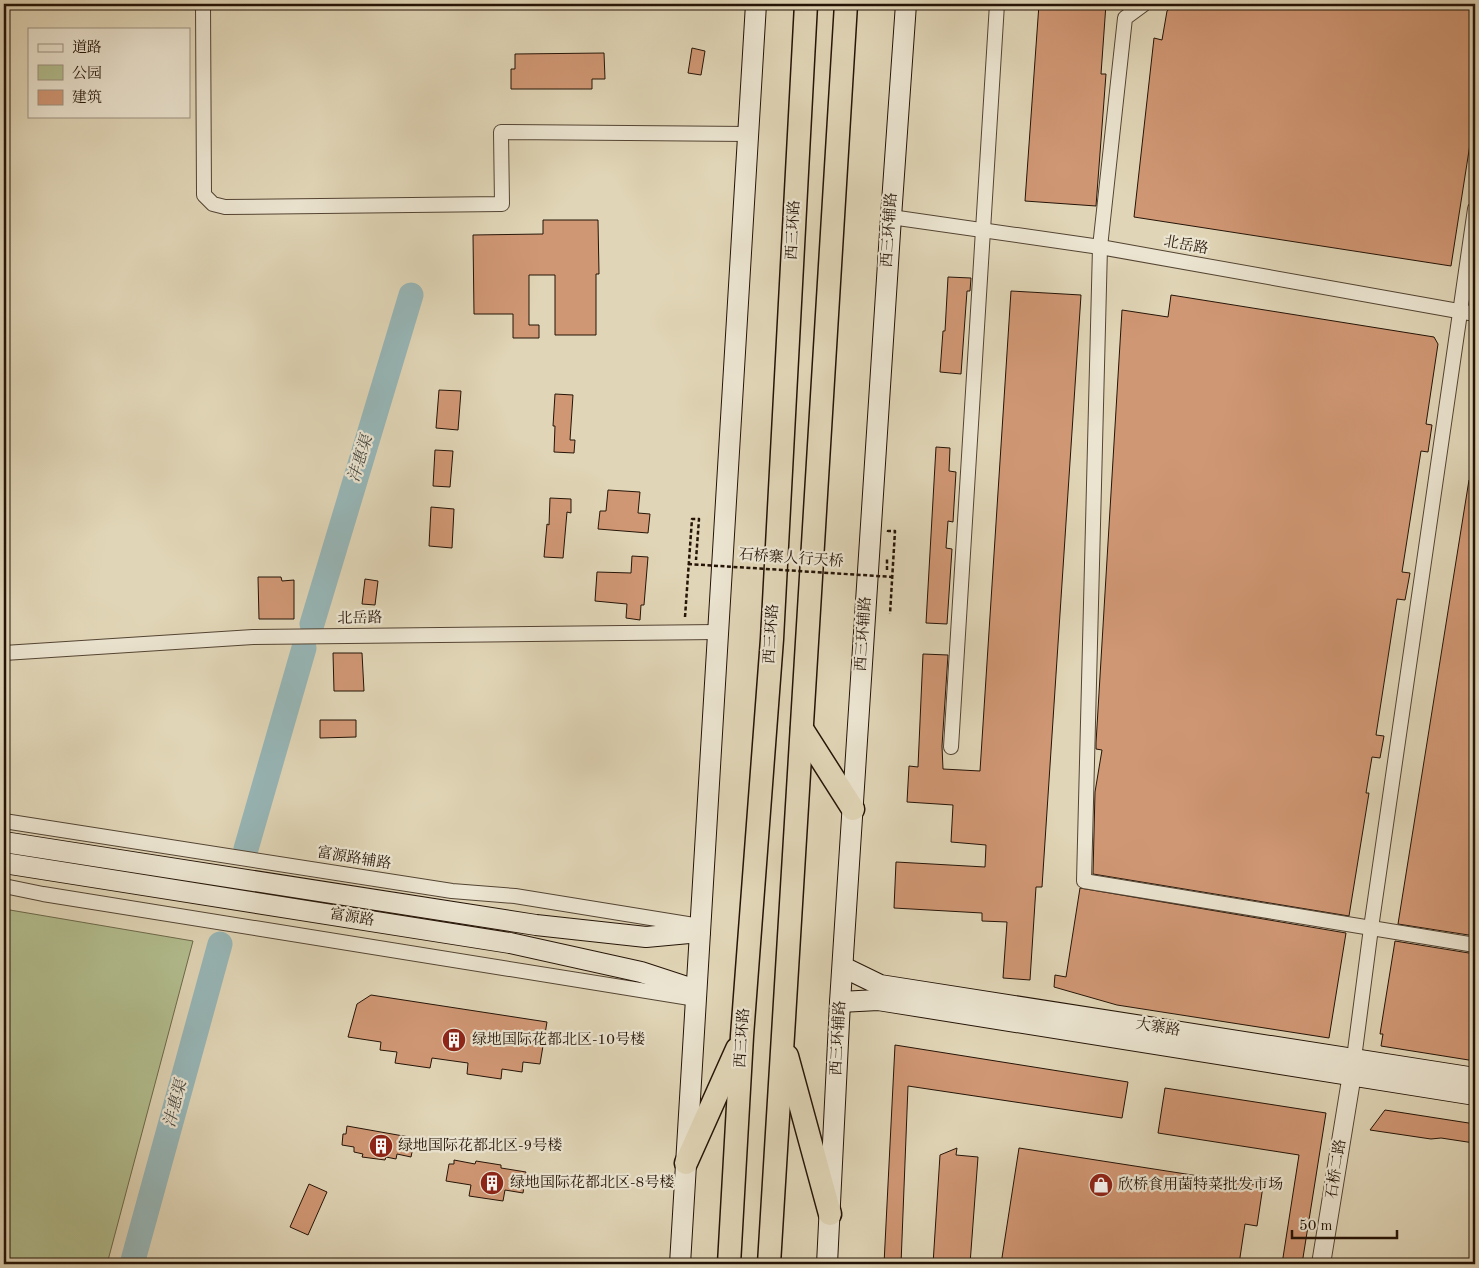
<svg xmlns="http://www.w3.org/2000/svg" width="1479" height="1268" font-family="'Old Standard TT','Noto Serif SC',serif">
	<style>
		.green { fill: #b2bd8e; stroke: #6c684a }
		.lines { fill: none; stroke-linecap: round; stroke-linejoin: round }
		.river { stroke: #97b6b7; stroke-width: 25 }
		.building { fill: #d09774; stroke: #251407 }
		.minor-casing { stroke: #544433; stroke-width: 16 }
		.tertiary-casing { stroke: #544433; stroke-width: 20 }
		.secondary-casing { stroke: #251407; stroke-width: 22 }
		.trunk-casing { stroke: #251407; stroke-width: 25 }
		.path { stroke: #251407; stroke-width: 2.5; stroke-dasharray: 4 2.5; stroke-linecap: butt }
		.minor { stroke: #ebe4d0; stroke-width: 14 }
		.tertiary { stroke: #ebe4d0; stroke-width: 18 }
		.secondary { stroke: #ebe4d0; stroke-width: 20 }
		.trunk { stroke: #e0d5b6; stroke-width: 22 }
		.path-bridge { stroke: #251407; stroke-width: 2.5; stroke-dasharray: 4 2.5; stroke-linecap: butt }
		.labels { text-anchor: middle; dominant-baseline: central; stroke-width: 4.5; stroke-linejoin: round; paint-order: stroke }
		.street-label { font-size: 15px; fill: #251407; stroke: #ebe4d0 }
		.poi-label { font-size: 15px; fill: #251407; stroke: #ebe4d0; text-anchor: start }
		.water-label { font-size: 16px; font-style: italic; fill: #4d4d45; stroke: #ebe4d0 }
	</style>
	<rect width="100%" height="100%" fill="#e0d5b6"/>
	<filter id="stains"><feTurbulence type="fractalNoise" baseFrequency=".004" numOctaves="4"/><feColorMatrix values="0 0 0 0 .2 0 0 0 0 .09 0 0 0 0 .02 0 0 0 .5 -.17"/></filter>
	<radialGradient id="worn" r=".72"><stop offset=".6" stop-color="#630" stop-opacity="0"/><stop offset="1" stop-color="#630" stop-opacity=".3"/></radialGradient>
	<path class="green" d="M4,909L193,941L107,1264H4Z"/>
	<g class="lines">
		<g class="river">
			<path d="M312,624L411,295"/>
			<path d="M246,849L304,648"/>
			<path d="M132,1264L220,944"/>
		</g>
	</g>
	<g class="building">
		<path d="M1039,4H1106L1101,74H1106L1096,206L1025,201Z"/>
		<path d="M1175,4H1475V112L1451,266L1134,217L1154,38L1162,40L1167,11Z"/>
		<path d="M692,48L705,51L701,75L688,73Z"/>
		<path d="M604,53L605,79H592V89H511V69H515V54Z"/>
		<path d="M543,220H598L599,274H596V335H555V275H529V325H539V338H513V314H474L473,235L543,234Z"/>
		<path d="M948,277L971,278L970,291H967L961,374L940,372L943,331H945Z"/>
		<path d="M1011,291L1081,295L1042,887H1036L1030,980L1003,978L1007,922L982,921V913L894,908L896,862L985,867L986,845L951,842L953,805L907,802L909,766L918,767L923,654L948,655L942,746L943,769L980,771Z"/>
		<path d="M1171,295L1434,337L1438,344L1426,424L1432,425L1428,452L1421,451L1402,572L1410,573L1405,600L1397,599L1376,735L1384,736L1380,758L1372,757L1366,793H1369L1349,916L1093,874L1095,792L1102,750L1096,749V743L1122,310L1168,317Z"/>
		<path d="M439,390L461,391L458,430L436,428Z"/>
		<path d="M555,394L573,395L570,440H575L574,453L554,452L555,426H553Z"/>
		<path d="M936,447L950,448L949,471L956,472L953,522L948,521L946,548L952,549L947,624L926,623Z"/>
		<path d="M435,450L453,451L450,487L433,486Z"/>
		<path d="M1469,480H1475V936L1398,924Z"/>
		<path d="M608,490L640,492L638,513L650,514L648,533L598,529L600,511H606Z"/>
		<path d="M550,498L571,499V513L567,512L563,558L544,557L547,524L549,525Z"/>
		<path d="M431,507L454,509L452,548L429,546Z"/>
		<path d="M632,556L648,557L644,605H641L640,620L626,618L627,604L595,601L597,572L631,573Z"/>
		<path d="M258,577H281L282,581L294,580V619H259Z"/>
		<path d="M365,579L378,581L375,605L362,604Z"/>
		<path d="M333,653H362L364,691H334Z"/>
		<path d="M320,720H356V737L320,738Z"/>
		<path d="M1080,888L1346,933L1329,1038L1117,1005L1054,987L1055,975L1066,977Z"/>
		<path d="M1395,941L1475,954V1061L1381,1046L1383,1034H1380Z"/>
		<path d="M371,995L547,1022L540,1064L523,1062L522,1072L502,1069L501,1079L467,1074L468,1063L432,1058L430,1068L395,1063L397,1052L380,1050L381,1042L348,1037L357,1004Z"/>
		<path d="M895,1045L1128,1082L1122,1118L908,1086L901,1264H884Z"/>
		<path d="M1165,1088L1326,1113L1302,1264H1282L1299,1155L1158,1133Z"/>
		<path d="M1385,1110L1475,1124L1474,1143L1441,1138L1431,1139L1370,1130Z"/>
		<path d="M347,1126L409,1137V1141L414,1142L411,1157L397,1154L396,1159L386,1157L385,1160L362,1157L363,1154L354,1152V1147L342,1145L343,1134H346Z"/>
		<path d="M957,1148L956,1155L978,1157L970,1264H933L940,1155Z"/>
		<path d="M1019,1148L1263,1186L1257,1226L1245,1224L1239,1264H1001Z"/>
		<path d="M454,1160L475,1164L476,1161L501,1165V1168L526,1172L523,1193L505,1190L503,1201L469,1196L471,1185L446,1181L449,1164H454Z"/>
		<path d="M309,1184L327,1192L308,1235L290,1227Z"/>
	</g>
	<g class="lines">
		<g class="minor-casing">
			<g id="minor">
				<path d="M203,4L204,195L213,204L225,207L502,204L501,132L748,134"/>
				<path d="M1144,4L1125,18L1100,247L1084,881L1475,945"/>
				<path d="M891,217L1100,247L1475,314"/>
				<path d="M4,653L253,637L717,632"/>
				<path d="M951,747L997,4"/>
				<path d="M4,821L452,891L515,896L700,926"/>
				<path d="M4,886L43,894L696,999"/>
				<path d="M1353,1066L1371,928L1475,209"/>
			</g>
		</g>
		<g class="tertiary-casing">
			<path id="tertiary" d="M1321,1264L1352,1074"/>
		</g>
		<g class="secondary-casing">
			<g id="secondary">
				<path d="M4,842L536,925L646,937L700,932"/>
				<path d="M4,863L510,943L641,972L696,990"/>
				<path d="M843,967L880,985L1475,1078"/>
				<path d="M840,1002L878,1000L1475,1095"/>
				<path d="M680,1264L756,4"/>
				<path d="M827,1264L840,1002L891,217L906,4"/>
			</g>
		</g>
		<g class="trunk-casing">
			<g id="trunk">
				<path d="M802,729L853,809"/>
				<path d="M787,1056L830,1214"/>
				<path d="M686,1163L737,1049"/>
				<path d="M729,1264L742,1036L772,639L806,4"/>
				<path d="M769,1264L846,4"/>
			</g>
		</g>
		<g class="path">
			<path d="M888,532V531H895L890,614"/>
			<path d="M887,570V558"/>
			<path d="M685,617L692,519H699L696,560"/>
		</g>
		<use href="#minor" class="minor"/>
		<use href="#tertiary" class="tertiary"/>
		<use href="#secondary" class="secondary"/>
		<use href="#trunk" class="trunk"/>
		<path class="path-bridge" d="M688,564L893,577"/>
	</g>
	<defs>
		<g id="building-disc" transform="scale(1.25)"><circle r="9.5" fill="#8f2418" stroke="#ebe4d0"/><path d="M-4-6H4V6H1V3H-1V6H-4ZM-2.5-4.3h1.7v1.8h-1.7ZM.8-4.3h1.7v1.8H.8ZM-2.5-1h1.7V.8h-1.7ZM.8-1h1.7V.8H.8Z" fill="#fff"/></g>
		<g id="shop-disc" transform="scale(1.25)"><circle r="9.5" fill="#8f2418" stroke="#ebe4d0"/><path d="M-5-2.5h2.3a2.7 3.5 0 0 1 5.4 0H5L5.5 6h-11ZM-1.5-2.5h3a1.5 2.3 0 0 0-3 0Z" fill="#fff"/></g>
	</defs>
	<g fill-rule="evenodd">
		<use href="#building-disc" x="454" y="1040"/>
		<use href="#building-disc" x="381" y="1146"/>
		<use href="#building-disc" x="492" y="1183"/>
		<use href="#shop-disc" x="1101" y="1185"/>
	</g>
	<g class="labels">
		<g class="street-label">
			<text transform="translate(794 230) rotate(-87)">西三环路</text>
			<text transform="translate(890 230) rotate(-86)">西三环辅路</text>
			<text transform="translate(1186 246) rotate(10)">北岳路</text>
			<text transform="translate(791 559) rotate(4)">石桥寨人行天桥</text>
			<text transform="translate(360 619) rotate(-1)">北岳路</text>
			<text transform="translate(772 634) rotate(-86)">西三环路</text>
			<text transform="translate(864 634) rotate(-86)">西三环辅路</text>
			<text transform="translate(354 859) rotate(9)">富源路辅路</text>
			<text transform="translate(352 918) rotate(9)">富源路</text>
			<text transform="translate(1158 1028) rotate(9)">大寨路</text>
			<text transform="translate(743 1038) rotate(-86)">西三环路</text>
			<text transform="translate(839 1038) rotate(-87)">西三环辅路</text>
			<text transform="translate(1337 1169) rotate(-81)">石桥二路</text>
		</g>
		<g class="poi-label">
			<text x="472" y="1040">绿地国际花都北区-10号楼</text>
			<text x="398" y="1146">绿地国际花都北区-9号楼</text>
			<text x="510" y="1183">绿地国际花都北区-8号楼</text>
			<text x="1118" y="1185">欣桥食用菌特菜批发市场</text>
		</g>
		<g class="water-label">
			<text transform="translate(361 459) rotate(-73)">沣惠渠</text>
			<text transform="translate(176 1104) rotate(-75)">沣惠渠</text>
		</g>
	</g>
	<rect width="1479" height="1268" fill="none" stroke="#e0d5b6" stroke-width="20"/>
	<rect x="5" y="5" width="1469" height="1258" fill="none" stroke="#251407" stroke-width="2.5"/>
	<rect x="10" y="10" width="1459" height="1248" fill="none" stroke="#251407"/>
	<rect x="28" y="28" width="162" height="90" fill="#ebe4d0" stroke="#9c9180"/>
	<rect x="38" y="44" width="25" height="8" fill="#ebe4d0" stroke="#9c9180"/>
	<text x="72" y="52" font-size="15" fill="#251407">道路</text>
	<rect x="38" y="65" width="25" height="15" fill="#b2bd8e" stroke="#9c9180"/>
	<text x="72" y="78" font-size="15" fill="#251407">公园</text>
	<rect x="38" y="90" width="25" height="15" fill="#d09774" stroke="#9c9180"/>
	<text x="72" y="102" font-size="15" fill="#251407">建筑</text>
	<path d="M1292 1230v8h105v-8" fill="none" stroke="#251407" stroke-width="2.5"/>
	<text x="1299" y="1230" font-size="15" fill="#251407" stroke="#ebe4d0" stroke-width="4" paint-order="stroke">50 m</text>
	<rect width="100%" height="100%" filter="url(#stains)"/>
	<rect width="100%" height="100%" fill="url(#worn)"/>
</svg>
